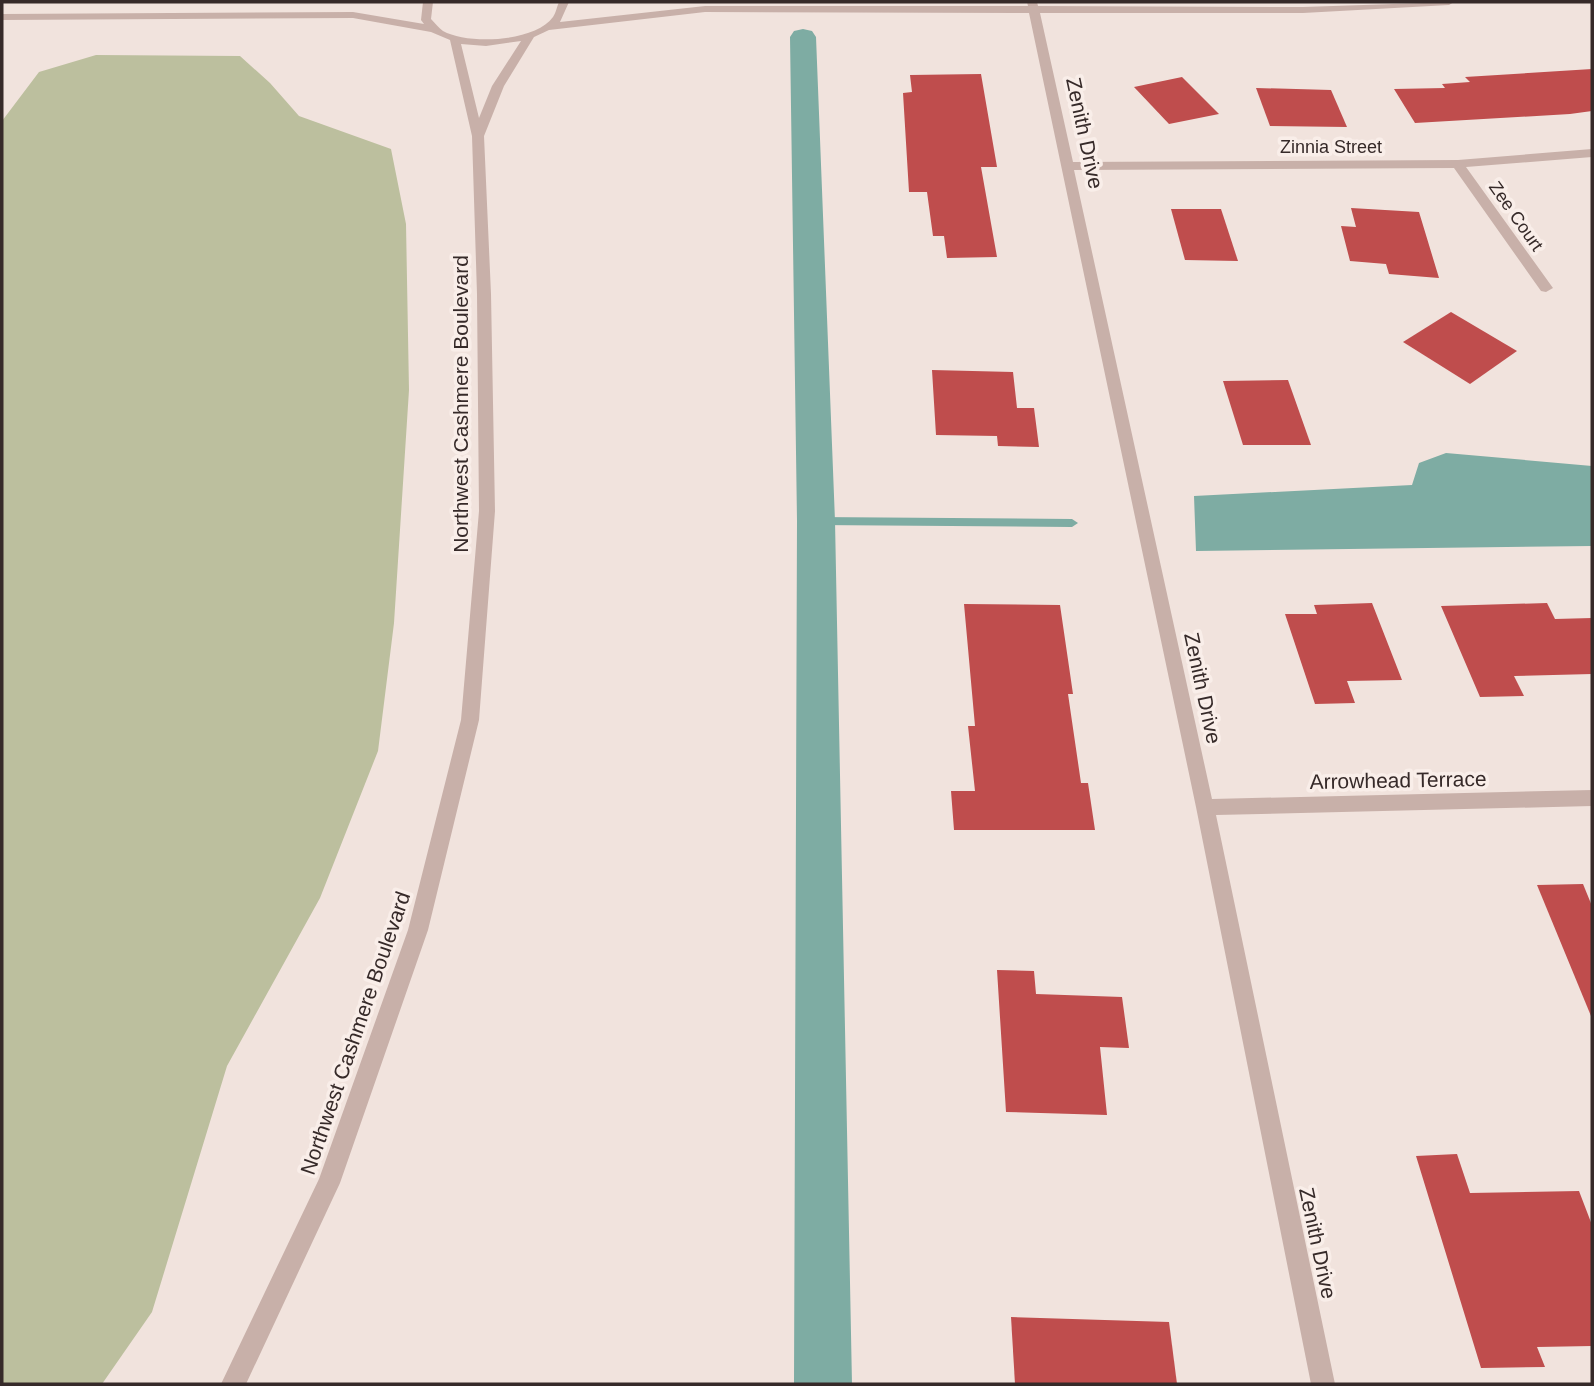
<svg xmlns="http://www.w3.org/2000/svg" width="1594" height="1386" font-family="Helvetica,sans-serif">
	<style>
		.green { fill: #bcbf9e }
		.water { fill: #7eaca3 }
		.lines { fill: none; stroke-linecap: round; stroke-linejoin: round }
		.stream { fill: #7eaca3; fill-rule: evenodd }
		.canal { fill: #7eaca3; fill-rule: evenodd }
		.building { fill: #bf4d4d }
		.minor { fill: #c8b0a9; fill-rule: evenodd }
		.labels { text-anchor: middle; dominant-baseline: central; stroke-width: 7; stroke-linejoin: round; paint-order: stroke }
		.far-street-label { font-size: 18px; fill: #362a29; stroke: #f9eee9 }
		.street-label { font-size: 21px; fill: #362a29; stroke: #f9eee9 }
	</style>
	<rect width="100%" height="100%" fill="#f1e3dd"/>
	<path class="green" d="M96,55L240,56L270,83L299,116L391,149L406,224L409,390L394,623L378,751L320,898L227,1066L152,1312L102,1384H2V121L39,72Z"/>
	<path class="water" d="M1446,453L1592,466V546L1196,551L1194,496L1412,485L1419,463Z"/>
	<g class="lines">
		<path class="stream" d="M816,517L1072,519L1078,523L1072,527L816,525L810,521Z"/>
		<path class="canal" d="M803,29L812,31L816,37L835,521L852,1384H794L797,521L790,37L794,31Z"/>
	</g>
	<g class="building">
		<path d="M1592,69V111L1570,114L1415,123L1394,89L1445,88L1442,84L1470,82L1465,77Z"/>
		<path d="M981,74L997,167H981L997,257L947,258L944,236H933L927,192H909L903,93L912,92L910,75Z"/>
		<path d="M1182,77L1219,114L1169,124L1134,87Z"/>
		<path d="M1256,88L1331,90L1347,127L1270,126Z"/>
		<path d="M1351,208L1419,212L1439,278L1389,274L1386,264L1350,261L1341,226L1356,227Z"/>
		<path d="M1171,209H1221L1238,261L1185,260Z"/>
		<path d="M1451,312L1517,351L1470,384L1403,342Z"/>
		<path d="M932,370L1013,372L1017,408H1034L1039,447L998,446L997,436L936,435Z"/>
		<path d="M1288,380L1311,445H1243L1223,381Z"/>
		<path d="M1372,603L1402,680L1347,681L1355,703L1315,704L1285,614H1317L1314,605Z"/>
		<path d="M1547,603L1555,619L1592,618V674L1514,676L1524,696L1480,697L1441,606Z"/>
		<path d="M964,604L1060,605L1073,694H1068L1081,783H1088L1095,830H954L951,791H975L968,726H975Z"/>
		<path d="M1583,884L1592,906L1591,1016L1537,885Z"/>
		<path d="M997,970L1034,971L1036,994L1122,997L1129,1048L1100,1047L1107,1115L1006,1112Z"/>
		<path d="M1457,1154L1470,1193L1579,1191L1592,1225V1346L1537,1347L1545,1367L1481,1368L1416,1156Z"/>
		<path d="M1011,1317L1169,1322L1177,1384H1015Z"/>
	</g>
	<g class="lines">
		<path class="minor" d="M423,2H433L431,19C435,23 439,28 443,31C468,45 535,42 553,17C556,13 557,6 559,2H569L560,22L705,6H1028L1027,2H1037L1038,6L1303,7L1454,2L1449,5L1303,13H1040L1073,162L1458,160L1592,149V157L1466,167L1553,288L1546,292L1541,291L1454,168L1074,170L1212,799L1592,790V806L1216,815L1335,1384H1311L1196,807L1029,13L705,12L549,30L534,37L504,86L484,136L491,294L495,511L479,720L428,930L340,1183L246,1384H221L319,1179L408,930L461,720L479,511L477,294L472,136L450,40L431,32L353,18L2,20V14L353,12L424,24L421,20ZM521,41L492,86L479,118L461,44L486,46Z"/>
	</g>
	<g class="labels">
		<g class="far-street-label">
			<text x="1331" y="147">Zinnia Street</text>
			<text transform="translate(1516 216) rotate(55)">Zee Court</text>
		</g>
		<g class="street-label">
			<text transform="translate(1085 133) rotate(78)">Zenith Drive</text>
			<text transform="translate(460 404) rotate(-90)">Northwest Cashmere Boulevard</text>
			<text transform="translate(1203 688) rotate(78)">Zenith Drive</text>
			<text transform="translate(1398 780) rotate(-1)">Arrowhead Terrace</text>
			<text transform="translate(355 1033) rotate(-71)">Northwest Cashmere Boulevard</text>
			<text transform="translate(1318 1243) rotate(78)">Zenith Drive</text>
		</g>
	</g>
	<rect width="1594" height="1386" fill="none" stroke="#362a29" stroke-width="7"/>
</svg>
